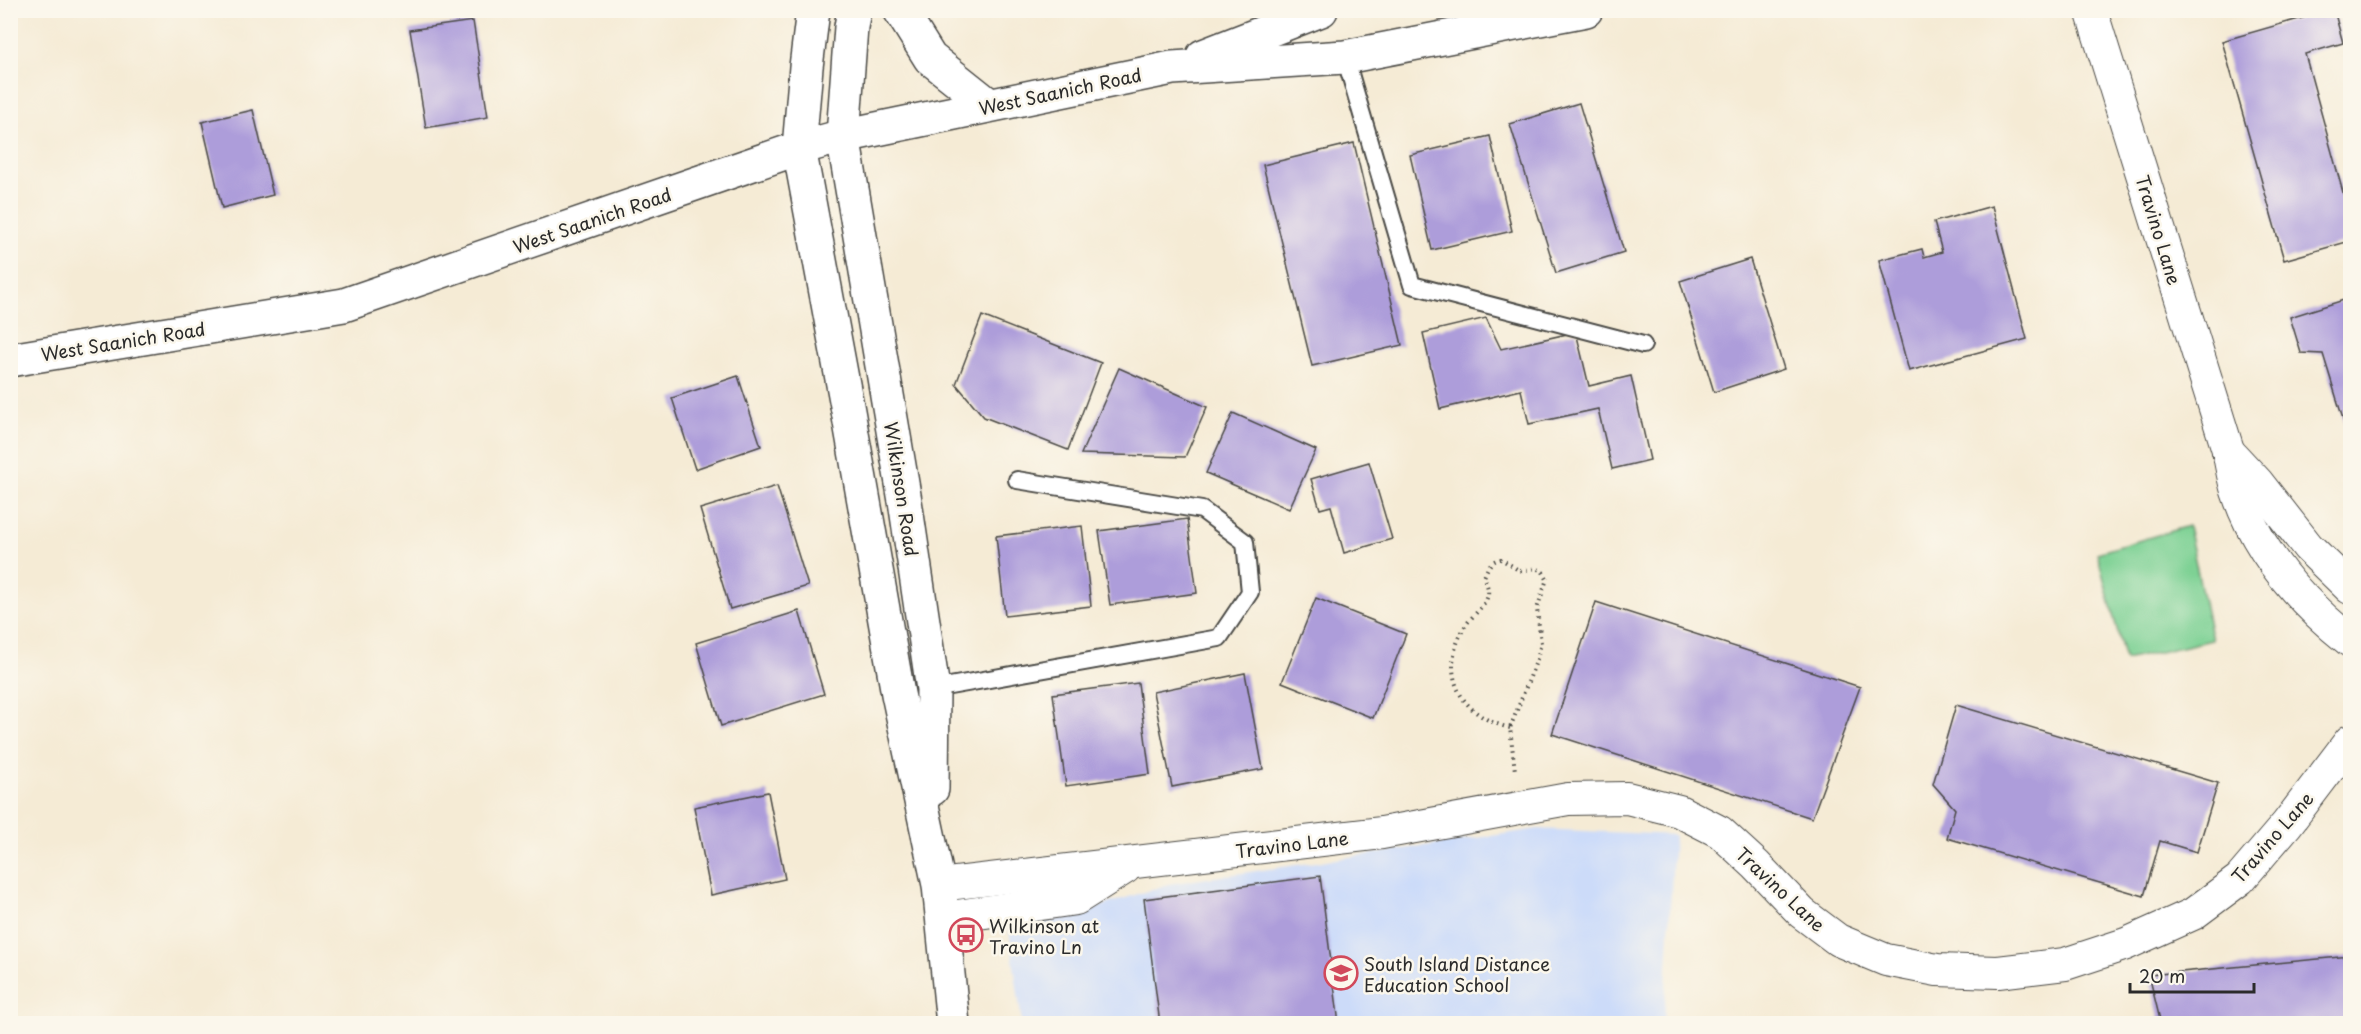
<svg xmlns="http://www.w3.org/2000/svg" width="2361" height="1034" font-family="'Playpen Sans',sans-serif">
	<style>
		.built { fill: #ccdbf9 }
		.green { fill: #7ed194; stroke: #547e60; stroke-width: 1.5 }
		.building { fill: #ad9dda }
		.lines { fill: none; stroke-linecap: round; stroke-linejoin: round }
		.lane-casing { stroke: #494844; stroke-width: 20 }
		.street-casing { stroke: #494844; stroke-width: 34 }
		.secondary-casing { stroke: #494844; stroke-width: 36 }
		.path { stroke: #494844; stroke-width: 4; stroke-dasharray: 1.5 4.5; stroke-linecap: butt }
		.lane { stroke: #fff; stroke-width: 16 }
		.street { stroke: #fff; stroke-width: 32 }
		.secondary { stroke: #fff; stroke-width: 33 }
		.labels { text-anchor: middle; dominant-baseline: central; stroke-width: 5; stroke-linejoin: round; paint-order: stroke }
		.street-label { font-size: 18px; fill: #2b2b2b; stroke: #fbf7ec }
		.poi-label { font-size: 18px; fill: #2b2b2b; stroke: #fbf7ec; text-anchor: start }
	</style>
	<rect width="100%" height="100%" fill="#fbf7ec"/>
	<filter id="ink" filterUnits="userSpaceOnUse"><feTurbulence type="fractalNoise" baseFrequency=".0167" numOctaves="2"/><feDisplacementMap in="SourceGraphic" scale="12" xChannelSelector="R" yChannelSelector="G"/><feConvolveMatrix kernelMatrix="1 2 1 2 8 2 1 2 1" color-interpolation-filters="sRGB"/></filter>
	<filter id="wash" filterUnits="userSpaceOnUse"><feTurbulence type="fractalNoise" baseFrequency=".008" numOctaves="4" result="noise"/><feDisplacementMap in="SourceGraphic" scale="24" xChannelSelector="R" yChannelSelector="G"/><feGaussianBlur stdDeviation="1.35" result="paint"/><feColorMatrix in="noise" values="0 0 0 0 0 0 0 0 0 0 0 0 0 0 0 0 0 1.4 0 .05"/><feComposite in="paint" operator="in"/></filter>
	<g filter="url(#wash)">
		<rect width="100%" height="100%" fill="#f5ebd5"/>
		<path class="built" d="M1538,829L1674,835L1664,1023H1022L1008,922L1092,909L1169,884Z"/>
		<path class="green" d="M2188,526L2212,640L2125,660L2097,553Z"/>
		<g id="blocks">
			<g class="building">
				<path d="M2330,10H2334L2343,43L2305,54L2350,218V241L2284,260L2222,41Z"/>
				<path d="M473,21L488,117L426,128L410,30Z"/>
				<path d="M1579,103L1624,252L1556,273L1510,124Z"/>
				<path d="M253,110L273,195L222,208L202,122Z"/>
				<path d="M1490,136L1512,231L1432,250L1410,155Z"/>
				<path d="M1354,143L1402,345L1312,366L1263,165Z"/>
				<path d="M1992,206L2027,339L1909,371L1879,260L1922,249L1924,257L1942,252L1934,222Z"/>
				<path d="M1750,259L1784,369L1714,392L1680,281Z"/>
				<path d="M2350,298V442L2323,354L2301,353L2290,317Z"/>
				<path d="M982,316L1101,363L1068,450L984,417L956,384Z"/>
				<path d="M1486,318L1501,349L1576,332L1589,386L1631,376L1650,460L1612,469L1598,409L1529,424L1521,390L1440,409L1423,333Z"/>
				<path d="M1119,368L1207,407L1185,457L1081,454Z"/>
				<path d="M738,376L761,446L695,469L672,398Z"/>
				<path d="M1233,413L1316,450L1289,509L1206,473Z"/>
				<path d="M1369,462L1392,539L1344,553L1331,506L1320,509L1311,479Z"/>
				<path d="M777,486L808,586L730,609L700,509Z"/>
				<path d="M1187,519L1197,593L1110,605L1099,531Z"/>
				<path d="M1082,526L1091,606L1005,616L996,536Z"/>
				<path d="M1316,598L1406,634L1373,718L1282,682Z"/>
				<path d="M1596,602L1860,687L1812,818L1552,734Z"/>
				<path d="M799,611L824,694L721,726L696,643Z"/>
				<path d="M1245,673L1263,769L1172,787L1153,692Z"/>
				<path d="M1138,683L1150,774L1066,786L1053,694Z"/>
				<path d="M1956,705L2218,783L2197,852L2160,841L2144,896L1947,838L1955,809L1933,784Z"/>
				<path d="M768,792L785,879L711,895L694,807Z"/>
				<path d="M1320,876L1339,1024H1160L1144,899Z"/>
				<path d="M2350,956V1024H2161L2149,975Z"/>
			</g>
		</g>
	</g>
	<g filter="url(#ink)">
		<use href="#blocks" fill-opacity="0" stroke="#494844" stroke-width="1.5"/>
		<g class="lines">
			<g class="lane-casing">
				<g id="lane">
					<path d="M1345,57L1412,285L1643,345"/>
					<path d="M933,689L1219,638L1250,592L1245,542L1202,510L1017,480"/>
				</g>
			</g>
			<g class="street-casing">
				<g id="street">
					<path d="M2091,10L2228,450C2231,464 2233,478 2237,491C2257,552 2301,602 2350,641"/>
					<path d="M2228,451L2257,482L2308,547L2350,588"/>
					<path d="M939,885L1382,833L1568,799L1627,798L1679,811L1720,832L1756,865L1802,913L1838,940L1886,960L1937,970L1998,972L2065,964L2126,944L2193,914L2240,879L2287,824L2350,741"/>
					<path d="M943,918L1076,899L1125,868"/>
				</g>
			</g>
			<g class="secondary-casing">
				<g id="secondary">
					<path d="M813,10L806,67L799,148L848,411L898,694L939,885L953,1024"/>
					<path d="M854,10L851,27L843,136L905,501L933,689L932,789"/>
					<path d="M900,10L930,58L989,105"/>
					<path d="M1203,56L1321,10"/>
					<path d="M10,360L344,305L799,148L843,136L1172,68L1345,57L1586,10"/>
				</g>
			</g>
			<path class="path" d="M1510,728C1460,716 1438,674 1464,628C1470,617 1485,607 1488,595C1489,588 1486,583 1484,577C1488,567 1490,561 1501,559L1520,571L1536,568L1543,572L1547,579L1537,609L1541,643L1537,659L1510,728L1515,771"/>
			<use href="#lane" class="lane"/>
			<use href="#street" class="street"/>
			<use href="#secondary" class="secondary"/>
		</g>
	</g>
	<defs>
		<g id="bus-ring" transform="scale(1.725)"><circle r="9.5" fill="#fbf7ec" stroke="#d1495b" stroke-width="1.5"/><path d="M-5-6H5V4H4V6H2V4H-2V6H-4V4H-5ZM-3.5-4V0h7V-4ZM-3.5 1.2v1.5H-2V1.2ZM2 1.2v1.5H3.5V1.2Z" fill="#d1495b"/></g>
		<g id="school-ring" transform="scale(1.725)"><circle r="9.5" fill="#fbf7ec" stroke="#d1495b" stroke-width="1.5"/><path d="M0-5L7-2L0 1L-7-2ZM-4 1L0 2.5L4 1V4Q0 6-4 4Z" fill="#d1495b"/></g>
	</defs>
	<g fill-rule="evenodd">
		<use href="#bus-ring" x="966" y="935"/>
		<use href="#school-ring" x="1341" y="973"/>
	</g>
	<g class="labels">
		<g class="street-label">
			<text transform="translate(1060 91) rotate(-12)">West Saanich Road</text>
			<text transform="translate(592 220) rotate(-19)">West Saanich Road</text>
			<text transform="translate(2159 230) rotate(73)">Travino Lane</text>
			<text transform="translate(123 341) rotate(-9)">West Saanich Road</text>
			<text transform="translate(902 489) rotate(81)">Wilkinson Road</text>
			<text transform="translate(2272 837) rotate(-49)">Travino Lane</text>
			<text transform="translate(1292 844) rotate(-7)">Travino Lane</text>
			<text transform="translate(1781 889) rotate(43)">Travino Lane</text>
		</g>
		<g class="poi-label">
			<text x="989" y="925">Wilkinson at<tspan x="989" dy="21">Travino Ln</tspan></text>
			<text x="1364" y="963">South Island Distance<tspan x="1364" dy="21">Education School</tspan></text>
		</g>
	</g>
	<rect width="2361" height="1034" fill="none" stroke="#fbf7ec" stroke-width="36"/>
	<path d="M2130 983v9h124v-9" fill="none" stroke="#2b2b2b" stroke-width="3"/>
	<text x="2139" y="983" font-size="18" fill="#2b2b2b" stroke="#fbf7ec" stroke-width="4.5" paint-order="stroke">20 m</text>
</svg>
